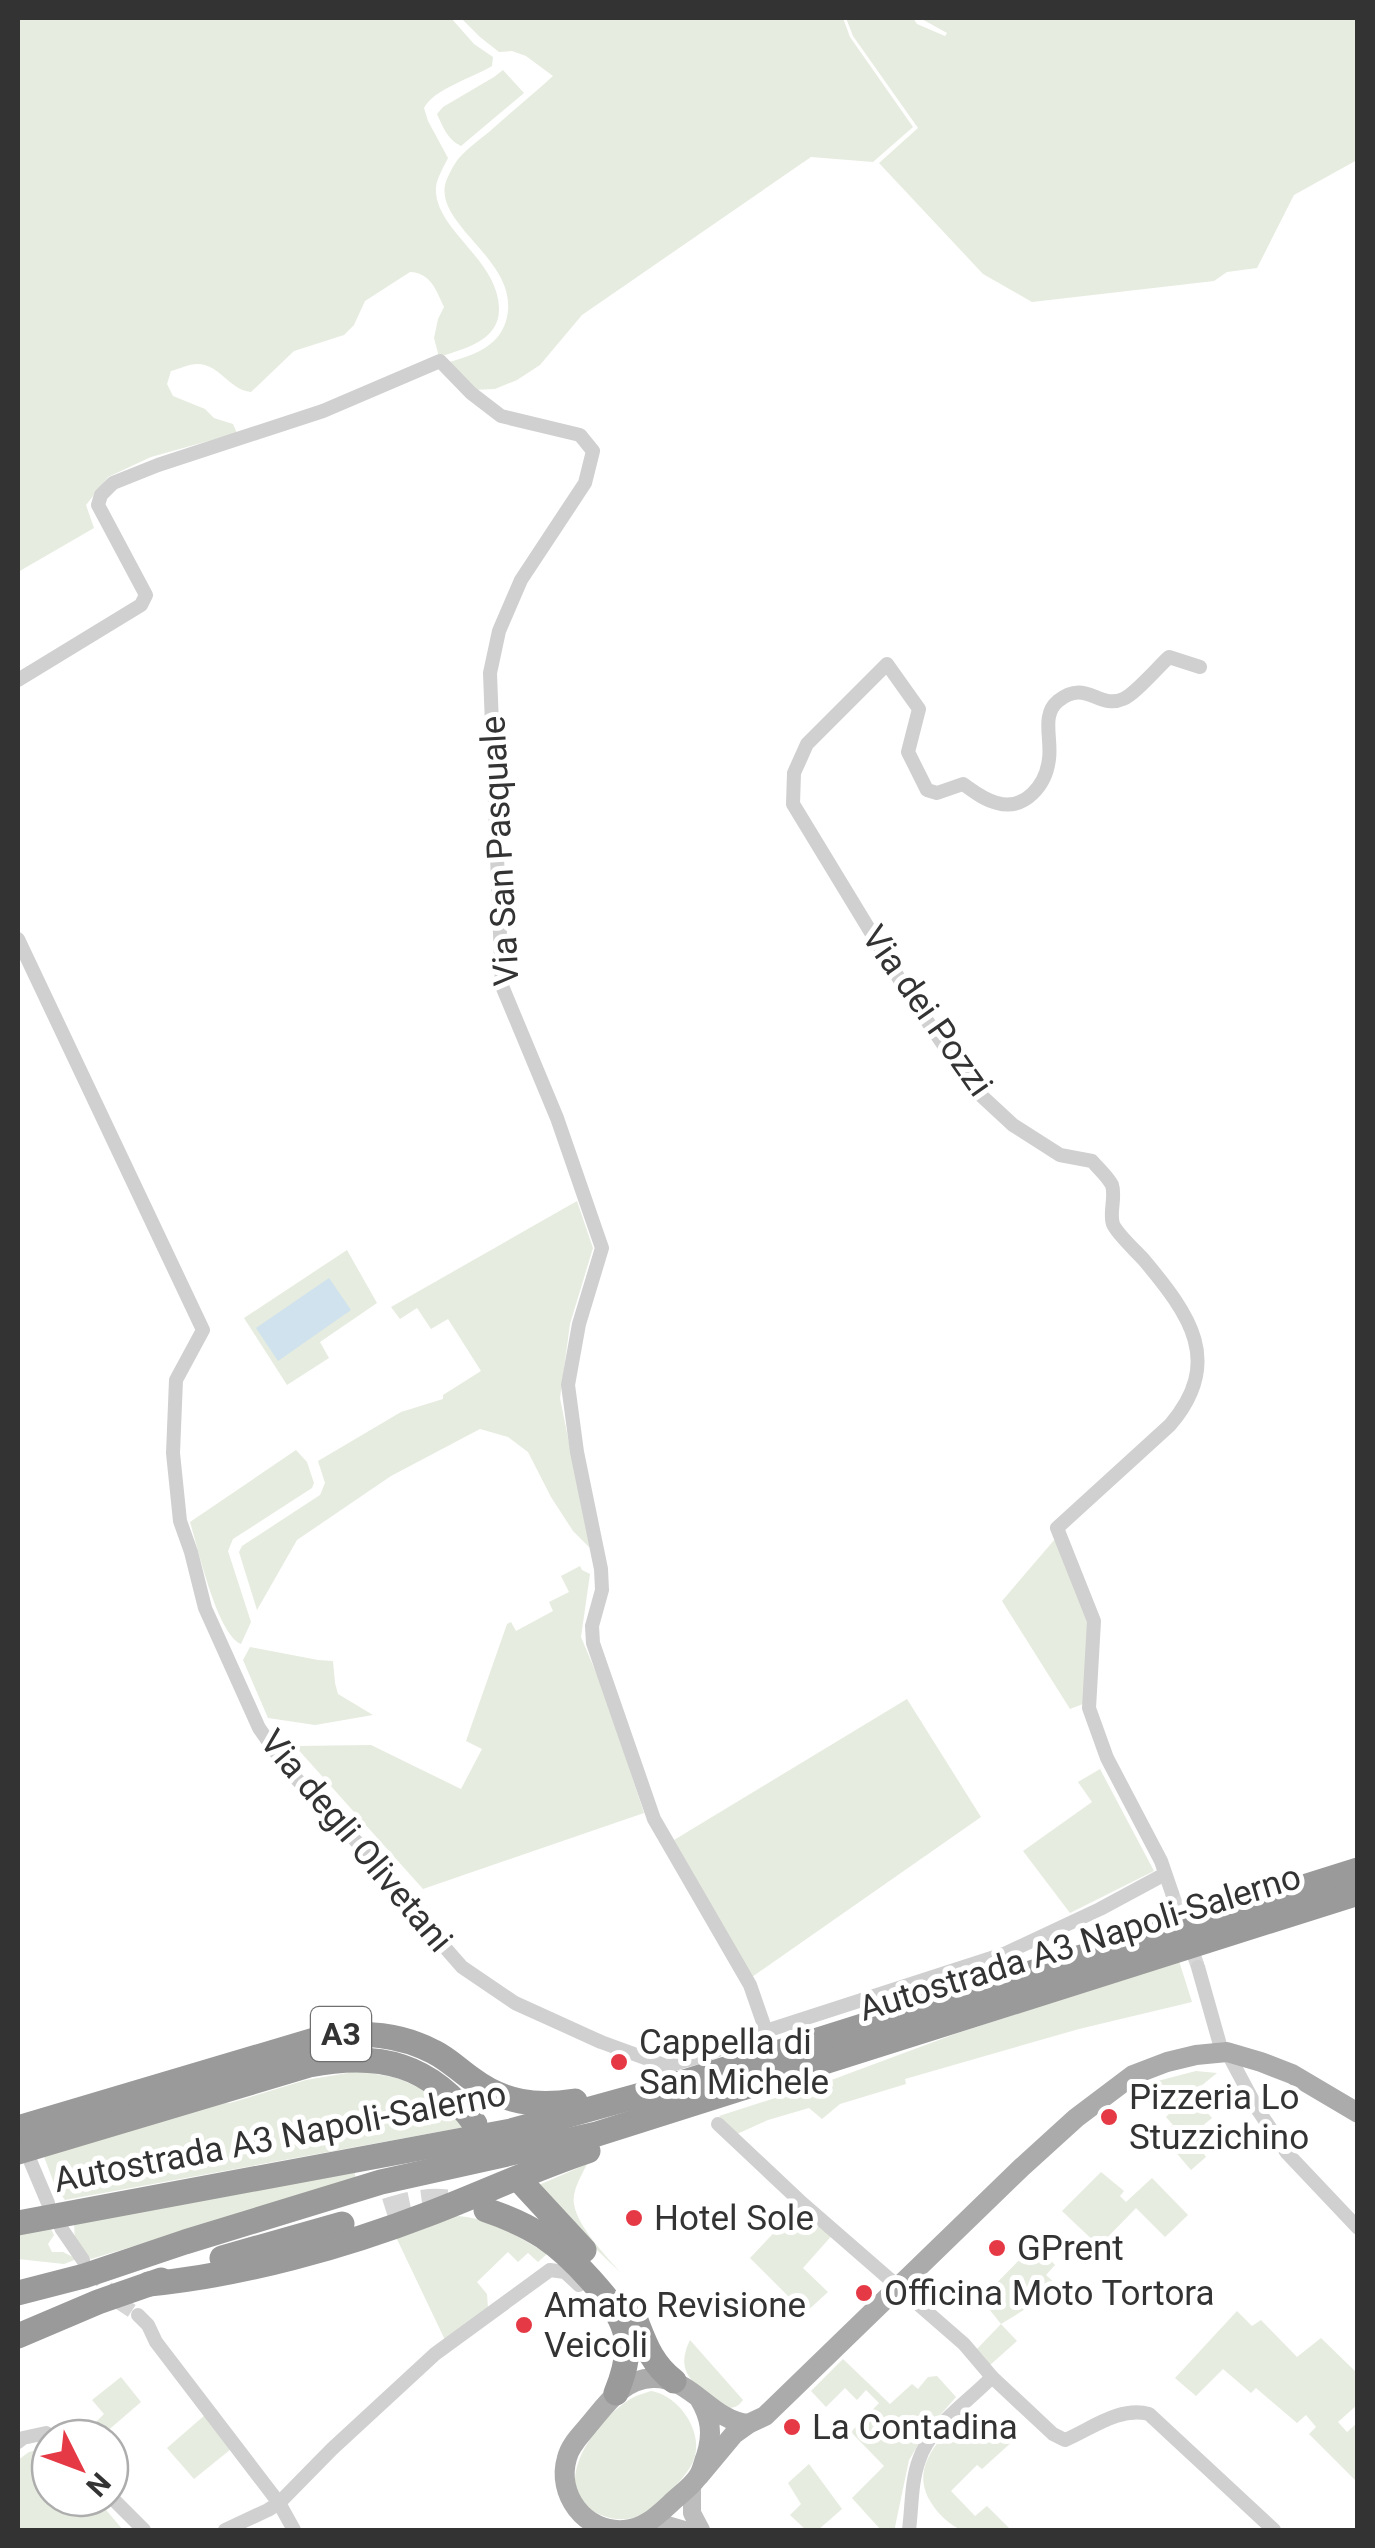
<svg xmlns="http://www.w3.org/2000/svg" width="1375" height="2548" font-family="Roboto,sans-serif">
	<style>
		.green { fill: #e6ecdf }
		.water { fill: #cfe2ee }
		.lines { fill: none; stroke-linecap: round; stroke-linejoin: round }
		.street-tunnel { stroke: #d6d6d6; stroke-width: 14; stroke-dasharray: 14 7; stroke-linecap: butt }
		.highway-tunnel { stroke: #d6d6d6; stroke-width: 25; stroke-dasharray: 25 12; stroke-linecap: butt }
		.street { stroke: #d0d0d0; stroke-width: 14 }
		.secondary { stroke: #bdbdbd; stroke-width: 18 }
		.primary { stroke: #ababab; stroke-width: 20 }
		.highway { stroke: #9a9a9a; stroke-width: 25 }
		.poi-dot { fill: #e63946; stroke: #fff; stroke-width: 4 }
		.labels { text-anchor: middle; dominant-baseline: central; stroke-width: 10; stroke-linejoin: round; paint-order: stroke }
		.shield { fill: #fff; stroke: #707070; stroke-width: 2.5 }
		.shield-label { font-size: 32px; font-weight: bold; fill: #333 }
		.street-label { font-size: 35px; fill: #333; stroke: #fff }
		.poi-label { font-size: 35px; fill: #333; stroke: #fff; text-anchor: start }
	</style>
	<rect width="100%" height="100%" fill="#fff"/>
	<g class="green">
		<path d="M18,18H451L474,44L493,57L492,66C472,78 434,89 424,108L428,121L448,158C444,166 437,178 436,187C433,229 498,259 499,308C500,341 464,349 439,357L434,338L438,319L444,307C436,290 431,273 410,272L365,301L354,325L344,335L294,351L251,392C229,390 220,364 197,364C189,364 179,369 171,371L167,384L173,396L205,409L214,418L233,424L237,433L151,457L108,477L86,505L94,528L18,572Z"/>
		<path d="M461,18H843L850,37L913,127L873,162L811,157L582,315L540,365L517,380L495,389L472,390L446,363C471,356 498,348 506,321C523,263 437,228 445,185C447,177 454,164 459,158C468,148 479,140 489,132C510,113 532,95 553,76L526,56L512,51L499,52L480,37Z"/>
		<path d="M846,18H913L917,24L945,36L947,33L920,18H1357V160L1294,195L1257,268L1227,272L1214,281L1032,302L983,274L879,163L918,128L853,36Z"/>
		<path d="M503,70L524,93L461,146C447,139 443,127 437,114L443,107L494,77Z"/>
		<path d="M577,1201L593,1248L570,1324L560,1398L590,1548L573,1531L551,1497L528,1452L508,1437L480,1429L391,1476L297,1540L257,1610L239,1552L242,1546L320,1495L325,1483L318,1461L401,1412L443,1399V1395L481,1371L448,1319L431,1329L417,1308L400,1319L391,1307Z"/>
		<path d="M347,1250L377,1303L320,1342L329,1358L287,1385L244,1318Z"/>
		<path d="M296,1450L307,1462L314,1483L312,1488L233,1539L228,1551L251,1622L241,1644C217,1634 198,1548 190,1522Z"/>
		<path d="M1055,1539L1088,1622L1083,1704L1070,1709L1002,1601Z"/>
		<path d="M580,1566L582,1570L590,1574L581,1637L603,1689L644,1813L423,1889L295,1746L371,1745L461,1789L482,1749L466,1741L507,1624L511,1622L516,1631L553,1611L549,1602L569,1592L561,1576Z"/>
		<path d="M250,1647L318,1660L333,1661L335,1683L338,1694L373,1715L315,1725L268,1718L243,1660Z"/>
		<path d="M907,1699L981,1817L752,1977L674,1840Z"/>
		<path d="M1100,1769L1154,1871L1070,1913L1023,1851L1092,1802L1078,1782Z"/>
		<path d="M1179,1961L1192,2002L1079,2029L905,2079L906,2084L840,2104L822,2119L809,2108L768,2120L737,2134L719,2116L834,2079L955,2034Z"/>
		<path d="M359,2071L398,2078L432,2094L465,2127L65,2200L55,2186L43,2154L206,2104L230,2103L306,2080Z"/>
		<path d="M1196,2071L1217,2073L1191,2094L1212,2118L1201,2127L1210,2138L1200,2148L1206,2157L1191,2170L1161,2135L1173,2125L1166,2117L1170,2113L1146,2084Z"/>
		<path d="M587,2164C582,2175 572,2190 574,2204C577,2226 606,2256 621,2273L532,2188Z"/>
		<path d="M354,2170L356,2179L91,2259L75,2242L74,2223Z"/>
		<path d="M1101,2172L1124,2191L1120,2196L1126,2202L1152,2178L1188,2215L1165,2237L1136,2208L1099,2246L1062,2211Z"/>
		<path d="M802,2203L835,2232L803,2268L828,2292L805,2313L750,2258Z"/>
		<path d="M453,2216C488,2216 517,2236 547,2254L538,2262L528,2253L518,2262L508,2252L477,2282L487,2294L488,2308L445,2340L395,2235Z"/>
		<path d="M50,2227L54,2235L48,2244L52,2252H63L77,2259L64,2264L18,2259V2233Z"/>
		<path d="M1035,2244L1055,2265L1046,2275L1060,2288L1001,2324L1017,2341L989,2366L976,2350L1001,2324L981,2299Z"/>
		<path d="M1237,2311L1252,2326L1261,2320L1297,2357L1321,2338L1357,2373V2405L1338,2422L1347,2432L1357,2423V2482L1309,2434L1316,2427L1306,2415L1297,2423L1256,2388L1251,2393L1223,2369L1196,2396L1175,2378Z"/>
		<path d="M690,2340L743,2400C738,2407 734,2408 726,2408C700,2386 672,2377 690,2340Z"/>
		<path d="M843,2359L890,2404L912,2384L918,2389L928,2377L937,2376L956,2397L927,2430L909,2460L895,2527L896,2530H880V2529L852,2498L884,2466L851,2432L879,2403L866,2390L857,2400L845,2388L826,2407L811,2391Z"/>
		<path d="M121,2377L141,2402L105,2433L96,2422L104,2414L92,2400Z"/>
		<path d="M651,2391C679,2395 706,2434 693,2462C686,2477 655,2511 639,2516C627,2521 613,2520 601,2515C541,2491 599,2414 636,2396C641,2394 646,2393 651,2391Z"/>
		<path d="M205,2415L231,2449L194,2479L167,2448Z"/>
		<path d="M957,2421L977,2444L997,2424L1014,2440L982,2469L977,2465L951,2491L975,2516L987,2506L1011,2530C997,2530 976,2534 962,2530C951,2526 938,2514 932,2504C910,2471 934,2445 957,2421Z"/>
		<path d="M45,2448L50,2449V2498H96L123,2530H18V2460L29,2452Z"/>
		<path d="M809,2464L842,2509L818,2530H806L790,2515L801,2504L788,2483Z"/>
	</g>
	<path class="water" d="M329,1278L351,1310L278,1361L256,1328Z"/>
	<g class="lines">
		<g class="street-tunnel">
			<path d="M1172,1893L1198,1967"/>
			<path d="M93,2271L120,2303L138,2315"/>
		</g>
		<path class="highway-tunnel" d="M386,2211C411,2203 433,2198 459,2204"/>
		<g class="street">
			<path d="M18,680L141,605L146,595L98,505L101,495L113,483L158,465L323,411L440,361L471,393L501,416L580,435L593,451L585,483L521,580L499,631L490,673L502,986L557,1118L602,1248L579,1324L568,1385L577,1452L601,1569L602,1590L592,1626L593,1643L654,1819L750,1985L766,2031"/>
			<path d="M18,939L203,1330L176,1380L173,1453L180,1521L191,1552L205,1608L259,1728L289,1771L377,1863L413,1911L462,1967L515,2003L601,2042L667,2066L671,2074"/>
			<path d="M1172,1893L1161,1861L1107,1758L1089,1708L1094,1621L1057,1528L1170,1425C1224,1362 1190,1315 1144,1260C1136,1251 1117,1234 1113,1224C1109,1213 1116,1197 1112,1185C1108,1177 1098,1168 1092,1161L1060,1155L1013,1125L973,1088L906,990L793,804L794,773L807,744L887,664L919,709L908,752L927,790L937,793L963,784C973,791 984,800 997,803C1025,811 1046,785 1049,759C1052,739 1041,715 1058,701C1086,678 1099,710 1123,699C1134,695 1158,667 1169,657L1200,667"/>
			<path d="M1198,1967L1222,2052"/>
			<path d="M1227,2052L1258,2110L1287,2153L1358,2228"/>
			<path d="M667,2066L705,2055L766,2031L1004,1954L1100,1909L1165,1874"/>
			<path d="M718,2124L802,2203L964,2344L992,2377L1053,2434L1065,2440C1091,2429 1120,2406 1149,2414L1274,2530"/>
			<path d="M29,2158L48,2203"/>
			<path d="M61,2228L83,2260"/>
			<path d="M138,2315L148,2325L156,2342L279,2503L294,2530"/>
			<path d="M18,2442L23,2438L46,2433L54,2438"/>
			<path d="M110,2496L144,2530"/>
			<path d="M225,2530L268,2510L279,2503L332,2449L435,2354L550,2270L565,2272L579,2285"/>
			<path d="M909,2530C912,2507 911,2482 919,2460C931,2425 967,2403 992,2377"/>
		</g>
		<g class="secondary">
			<path d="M692,2484V2513L701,2530"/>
			<path d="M642,2526L667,2525L684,2530"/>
		</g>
		<g class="primary">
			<path d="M699,2398C711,2418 713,2434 706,2456C703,2463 702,2472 697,2478C690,2488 678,2496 670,2504C656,2517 643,2529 624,2530C585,2533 556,2494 567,2458C570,2445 580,2436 588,2426C606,2405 622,2379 653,2378C692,2377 710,2420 748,2424"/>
			<path d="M699,2476L734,2434L748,2424L765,2416L1022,2167L1076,2118L1133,2075L1167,2062L1196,2055L1227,2052L1261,2062L1292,2074L1358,2113"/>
		</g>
		<g class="highway">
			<path d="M18,2128L328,2036C365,2032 400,2034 434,2052C448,2059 459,2070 472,2079C504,2103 536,2107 575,2101"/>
			<path d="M18,2152L309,2065C380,2051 431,2064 475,2124"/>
			<path d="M523,2184L584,2250"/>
			<path d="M486,2210C533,2226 557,2242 590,2279C626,2319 638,2340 616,2393"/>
			<path d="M18,2223L511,2131L659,2090L1358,1870"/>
			<path d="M222,2258L342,2224"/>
			<path d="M149,2284C242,2275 343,2247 431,2213C483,2193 534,2169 588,2151"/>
			<path d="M18,2293L84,2276L185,2242L381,2182L597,2134L1358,1893"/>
			<path d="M633,2313C644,2340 650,2363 674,2381"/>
			<path d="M18,2336L98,2302L161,2280"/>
		</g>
	</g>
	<g class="poi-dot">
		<circle cx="619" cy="2062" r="10"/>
		<circle cx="1109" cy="2117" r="10"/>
		<circle cx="634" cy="2218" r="10"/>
		<circle cx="997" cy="2248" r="10"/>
		<circle cx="864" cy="2293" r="10"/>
		<circle cx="524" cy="2325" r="10"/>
		<circle cx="792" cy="2427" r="10"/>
	</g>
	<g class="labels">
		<rect class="shield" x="311" y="2007" width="60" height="54" rx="8"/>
		<g class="shield-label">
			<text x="341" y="2034">A3</text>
		</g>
		<g class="street-label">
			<text transform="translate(500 851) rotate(-93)">Via San Pasquale</text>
			<text transform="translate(927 1011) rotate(55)">Via dei Pozzi</text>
			<text transform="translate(356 1841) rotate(50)">Via degli Olivetani</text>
			<text transform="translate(1080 1943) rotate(-17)">Autostrada A3 Napoli-Salerno</text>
			<text transform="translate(280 2137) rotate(-11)">Autostrada A3 Napoli-Salerno</text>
		</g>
		<g class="poi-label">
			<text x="639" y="2042">Cappella di<tspan x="639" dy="40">San Michele</tspan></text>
			<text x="1129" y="2097">Pizzeria Lo<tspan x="1129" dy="40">Stuzzichino</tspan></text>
			<text x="654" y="2218">Hotel Sole</text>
			<text x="1017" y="2248">GPrent</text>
			<text x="884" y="2293">Officina Moto Tortora</text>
			<text x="544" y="2305">Amato Revisione<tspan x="544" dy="40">Veicoli</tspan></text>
			<text x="812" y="2427">La Contadina</text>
		</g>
	</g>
	<rect width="1375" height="2548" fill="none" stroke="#333333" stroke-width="40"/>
	<g transform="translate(80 2468) rotate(132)"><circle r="48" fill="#ffffff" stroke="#adadad" stroke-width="2.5"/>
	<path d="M0-8L18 38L0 25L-18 38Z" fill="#e63946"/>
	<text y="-15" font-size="28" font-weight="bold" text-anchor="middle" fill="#333333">N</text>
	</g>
</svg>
